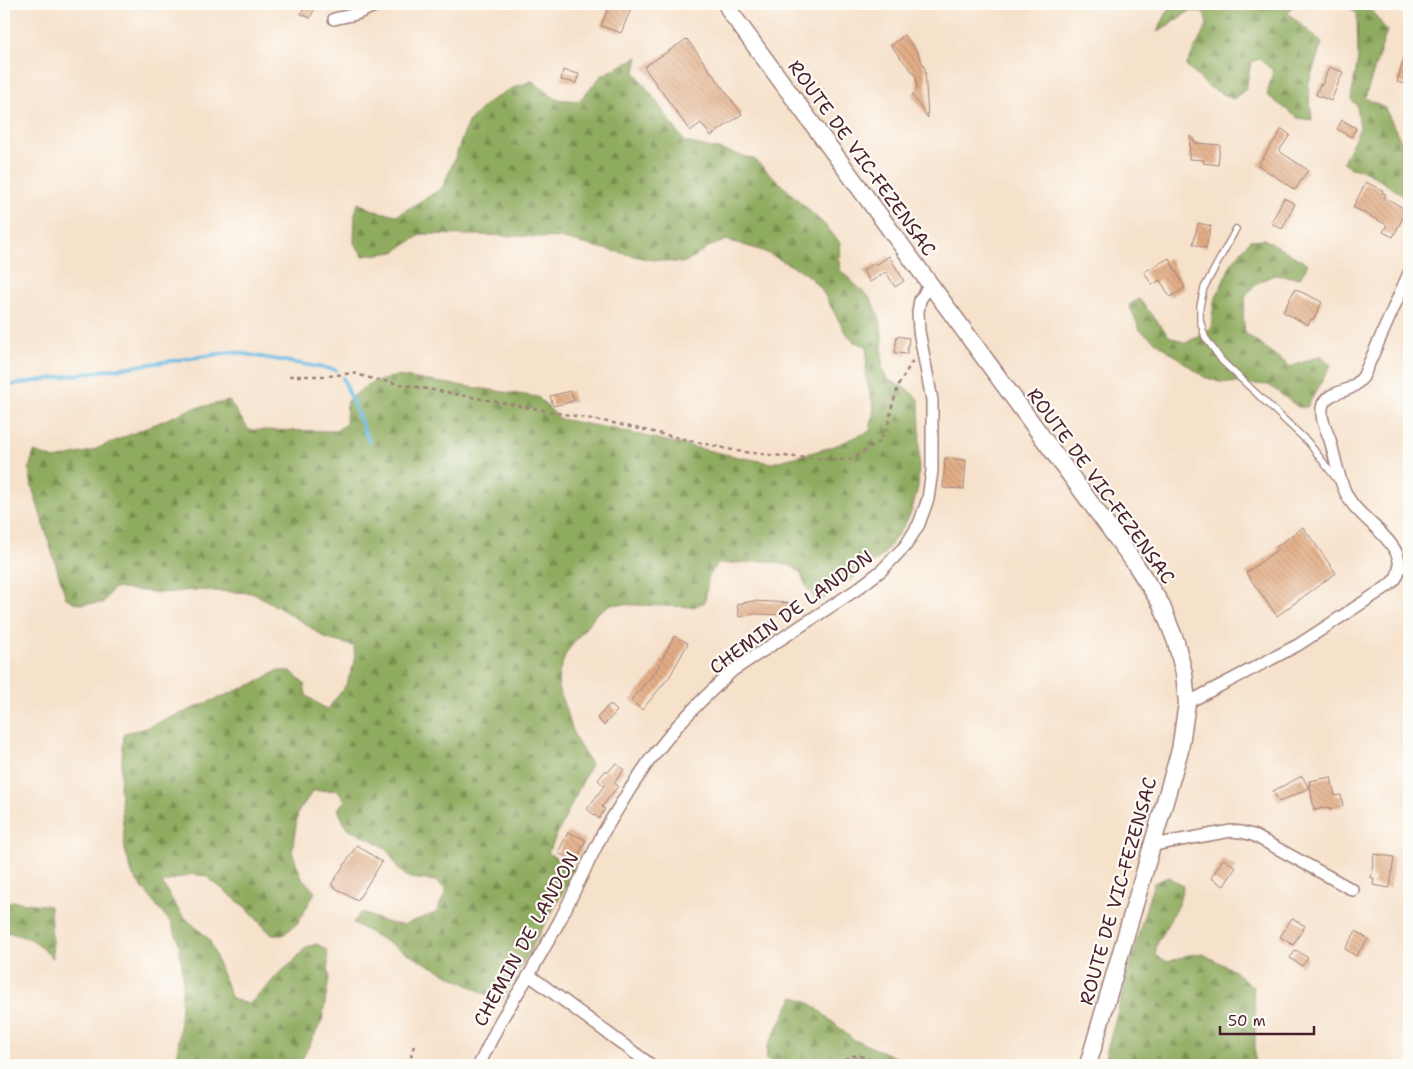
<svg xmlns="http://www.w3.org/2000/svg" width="1413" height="1069" font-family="'Shantell Sans',sans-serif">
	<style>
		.forest { fill: url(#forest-firs); stroke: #6c6544 }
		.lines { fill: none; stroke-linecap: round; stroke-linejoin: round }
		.stream { stroke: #65b7e1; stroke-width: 4 }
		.building { fill: url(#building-back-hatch) }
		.service-casing { stroke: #a0807a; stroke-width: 8 }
		.minor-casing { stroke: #a0807a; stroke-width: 14 }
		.secondary-casing { stroke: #a0807a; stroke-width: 19 }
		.path { stroke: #a0807a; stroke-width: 2.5; stroke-dasharray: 4 4; stroke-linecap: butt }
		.service { stroke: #fff; stroke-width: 5.5 }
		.minor { stroke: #fff; stroke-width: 11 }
		.secondary { stroke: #fff; stroke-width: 16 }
		.labels { text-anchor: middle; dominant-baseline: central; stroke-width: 4.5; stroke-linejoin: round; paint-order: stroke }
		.street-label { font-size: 19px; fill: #4a1f2b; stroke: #fdfcf7 }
	</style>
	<defs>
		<pattern id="forest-firs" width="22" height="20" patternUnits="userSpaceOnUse" patternTransform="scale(1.25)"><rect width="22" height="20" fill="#8fab5e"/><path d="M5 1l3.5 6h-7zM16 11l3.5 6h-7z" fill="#778b4e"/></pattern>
		<pattern id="building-back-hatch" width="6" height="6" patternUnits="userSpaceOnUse" patternTransform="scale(1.25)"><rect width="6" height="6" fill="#e2ae86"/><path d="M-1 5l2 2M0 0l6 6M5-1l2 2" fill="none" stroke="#c39574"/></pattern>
	</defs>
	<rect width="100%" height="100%" fill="#fdfcf7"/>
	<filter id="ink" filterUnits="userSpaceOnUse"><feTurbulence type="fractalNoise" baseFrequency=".02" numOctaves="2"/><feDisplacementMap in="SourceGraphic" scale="10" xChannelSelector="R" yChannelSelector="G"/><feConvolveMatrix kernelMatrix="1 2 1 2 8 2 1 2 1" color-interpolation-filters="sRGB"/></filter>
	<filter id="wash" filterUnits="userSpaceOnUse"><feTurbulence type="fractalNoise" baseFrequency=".0096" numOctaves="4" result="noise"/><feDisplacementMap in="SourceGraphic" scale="20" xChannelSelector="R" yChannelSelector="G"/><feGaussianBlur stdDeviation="1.12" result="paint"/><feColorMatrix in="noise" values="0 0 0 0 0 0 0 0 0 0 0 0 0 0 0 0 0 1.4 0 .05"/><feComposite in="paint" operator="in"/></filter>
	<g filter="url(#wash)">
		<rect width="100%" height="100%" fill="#f6e1ca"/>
		<g class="forest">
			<path d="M1171,4H1293L1288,13L1322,43L1308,85L1312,120L1298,118L1267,95L1273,71L1260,59L1251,62L1246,89L1233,99L1209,87L1186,66L1207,25L1204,12L1190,11L1157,32Z"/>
			<path d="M1345,4H1367L1387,31L1365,98L1385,108L1400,139L1409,143V199L1366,171L1351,168L1343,162L1360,128L1357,106L1351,99L1358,58L1357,14Z"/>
			<path d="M638,57L635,72L685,142L721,150L754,159L826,226L840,243L839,263L841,271L871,299L880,319L882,335V368L887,379L907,389L919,400L920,430L918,487L912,510L904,526L883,555L868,567L818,603L806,586L800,572L791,566L767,561L717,564L708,578L705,602L693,607L611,604L597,613L566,653L559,673L558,687L576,740L591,764L548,853L576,869L501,1002L421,961L353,923L361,912L388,923L402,925L436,913L447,889L435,881L409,878L398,869L388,850L374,841L354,832L345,826L338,809L345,800L337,790L313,791L298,812L292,852L302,878L315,892L298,923L283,935H272L244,906L206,876L192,874L162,883L181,914L209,939L232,999L249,1004L267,987L277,975L293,962L306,947L317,944L327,950L329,978L322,1021L299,1065H177L183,976L180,951L178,939L171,923L133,876L125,850L120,788L124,733L143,729L255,683L277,671H291L304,684L306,695L327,710L346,685L355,662L354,646L327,639L304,623L254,593L192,590L163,593L113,588L103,603L77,604L66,598L32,487L29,468L34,452L55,459L91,451L191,409L229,401L249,430L336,431L346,424L347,401L369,384L396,376L538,397L560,419L613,429L738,457L772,463L832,447L870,431L874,408L866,378L867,346L854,342L844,330L820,287L802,271L763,251L727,240L708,247L692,259L682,263L647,259L559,238L517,236L422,234L394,252L363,256L354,243L355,214L358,203L378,212L398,215L442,188L455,158L468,122L487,103L508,90L532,81L556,99L579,101L601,76Z"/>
			<path d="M1264,239L1308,264L1300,278L1274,275L1257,283L1246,295L1243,315L1245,333L1291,367L1321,355L1331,365L1307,407H1298L1269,385L1219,382L1204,377L1140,330L1129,305L1139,299L1169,336L1186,343L1211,328L1214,302L1231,264L1250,240Z"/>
			<path d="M1168,877L1183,886L1179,903L1157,944L1155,955L1168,962L1188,955L1203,954L1233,970L1253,987L1255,1011V1065H1103L1145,911L1154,883Z"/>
			<path d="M12,901L50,906L53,958L31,939L4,931V904Z"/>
			<path d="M794,996L813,1005L852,1039L915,1065H786L775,1064L766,1060L767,1047L779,1025Z"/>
		</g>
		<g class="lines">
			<g class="stream">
				<path d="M343,378L369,442"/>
				<path d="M4,386L74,375L233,352L336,370"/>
			</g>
		</g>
		<g id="blocks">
			<g class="building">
				<path d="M306,4H317L310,18L301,14Z"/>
				<path d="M610,4H625L632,6L621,33L601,26Z"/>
				<path d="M904,35L917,51L925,69L928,118L912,95L917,90L916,76L891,46Z"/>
				<path d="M687,39L742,114L711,136L701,123L690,131L644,67Z"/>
				<path d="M1406,50H1409V85L1397,82Z"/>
				<path d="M1329,67L1343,72L1331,101L1316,95L1320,84L1322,85Z"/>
				<path d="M563,70L579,74L576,83L561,80Z"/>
				<path d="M1342,120L1356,128L1351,137L1337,129Z"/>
				<path d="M1282,129L1290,135L1279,151L1308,170L1295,190L1258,165Z"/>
				<path d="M1190,136L1196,143L1220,145L1218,165L1203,163L1204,160L1189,159Z"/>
				<path d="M1366,182L1383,191L1382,193L1386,194L1384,197L1407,210L1393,237L1383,232L1387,225L1353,207Z"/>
				<path d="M1284,198L1295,204L1282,229L1271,223Z"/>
				<path d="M1198,223L1211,226L1206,248L1193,244Z"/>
				<path d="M889,256L904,281L895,287L886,272L870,282L863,270L875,263L876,265Z"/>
				<path d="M1169,258L1185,288L1170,297L1160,280L1152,285L1144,272Z"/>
				<path d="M1295,289L1322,302L1314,319H1311L1308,325L1283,312Z"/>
				<path d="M897,336L909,338L907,354L895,353Z"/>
				<path d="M571,391L574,401L553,406L550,396Z"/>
				<path d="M945,458L966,460L964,489L943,488Z"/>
				<path d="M1303,527L1336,573L1277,616L1246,573L1278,549L1276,547Z"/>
				<path d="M753,601L790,603V615L755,614L739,617L737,604Z"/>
				<path d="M674,636L688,643L670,676L642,710L631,700L656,671Z"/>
				<path d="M610,704L617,711L604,725L597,718Z"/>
				<path d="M616,763L624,770L614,783L618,786L602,807L605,809L599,819L587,809L604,786L598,780L606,770L608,772Z"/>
				<path d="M1302,776L1309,788L1279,802L1273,791Z"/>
				<path d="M1331,777L1335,796L1341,795L1343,806L1329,809V807L1314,810L1309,781Z"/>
				<path d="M568,832L586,840L575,862L558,853Z"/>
				<path d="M357,845L382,862L357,901L331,885Z"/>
				<path d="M1374,854L1394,857L1390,888L1373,885L1374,878H1371Z"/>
				<path d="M1223,859L1236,867L1224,886L1211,878Z"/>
				<path d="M1292,918L1305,926L1293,945L1280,937Z"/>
				<path d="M1356,931L1368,939L1356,956L1345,949Z"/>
				<path d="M1296,950L1308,958L1302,966L1290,958Z"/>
			</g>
		</g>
	</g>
	<g filter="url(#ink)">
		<use href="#blocks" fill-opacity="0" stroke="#a0807a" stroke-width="1"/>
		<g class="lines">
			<g class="service-casing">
				<path id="service" d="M1236,229L1204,288L1200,306V320L1205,337L1222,361L1308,442L1337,480"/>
			</g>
			<g class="minor-casing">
				<g id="minor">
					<path d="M334,19L356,14L379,4"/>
					<path d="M1187,703L1298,645L1388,586C1390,584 1394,581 1396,578C1413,549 1364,522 1351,502C1339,484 1336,461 1330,440C1326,429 1319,416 1323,404C1328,393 1342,393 1352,387C1356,385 1360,380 1363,377L1409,273"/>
					<path d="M1153,845L1231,831L1241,832L1253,835L1353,890"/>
					<path d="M529,975L651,1065"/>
					<path d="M479,1065L501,1020L529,975L559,922L603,833L630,789L649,761L678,725L701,701L732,671L856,590L882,570L906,545L919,524L928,499L932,471V400L919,331L918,312L920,300L930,285"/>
				</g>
			</g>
			<g class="secondary-casing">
				<path id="secondary" d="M726,4L731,13L1134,562L1161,604L1176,642L1184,673L1187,703L1180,750L1088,1065"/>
			</g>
			<g class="path">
				<path d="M289,376H328L353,373L373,379L613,423L737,451L770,455L837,460L851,459L878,443L888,427L892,406L899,384L913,360"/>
				<path d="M409,1065L414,1045"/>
				<path d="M839,1065C853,1048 865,1058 882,1065"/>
			</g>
			<use href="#service" class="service"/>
			<use href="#minor" class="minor"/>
			<use href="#secondary" class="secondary"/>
		</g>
	</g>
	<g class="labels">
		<g class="street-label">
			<text transform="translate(862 158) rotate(54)">ROUTE DE VIC-FEZENSAC</text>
			<text transform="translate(1101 486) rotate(54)">ROUTE DE VIC-FEZENSAC</text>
			<text transform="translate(791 612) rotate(-36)">CHEMIN DE LANDON</text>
			<text transform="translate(1118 891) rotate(-74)">ROUTE DE VIC-FEZENSAC</text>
			<text transform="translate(526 939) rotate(-61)">CHEMIN DE LANDON</text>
		</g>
	</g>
	<rect width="1413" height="1069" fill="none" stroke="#fdfcf7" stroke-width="20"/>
	<path d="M1220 1026v8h94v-8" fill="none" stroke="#4a1f2b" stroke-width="2.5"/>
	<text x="1228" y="1026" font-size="15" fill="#4a1f2b" stroke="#fdfcf7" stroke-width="4" paint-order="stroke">50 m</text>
</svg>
